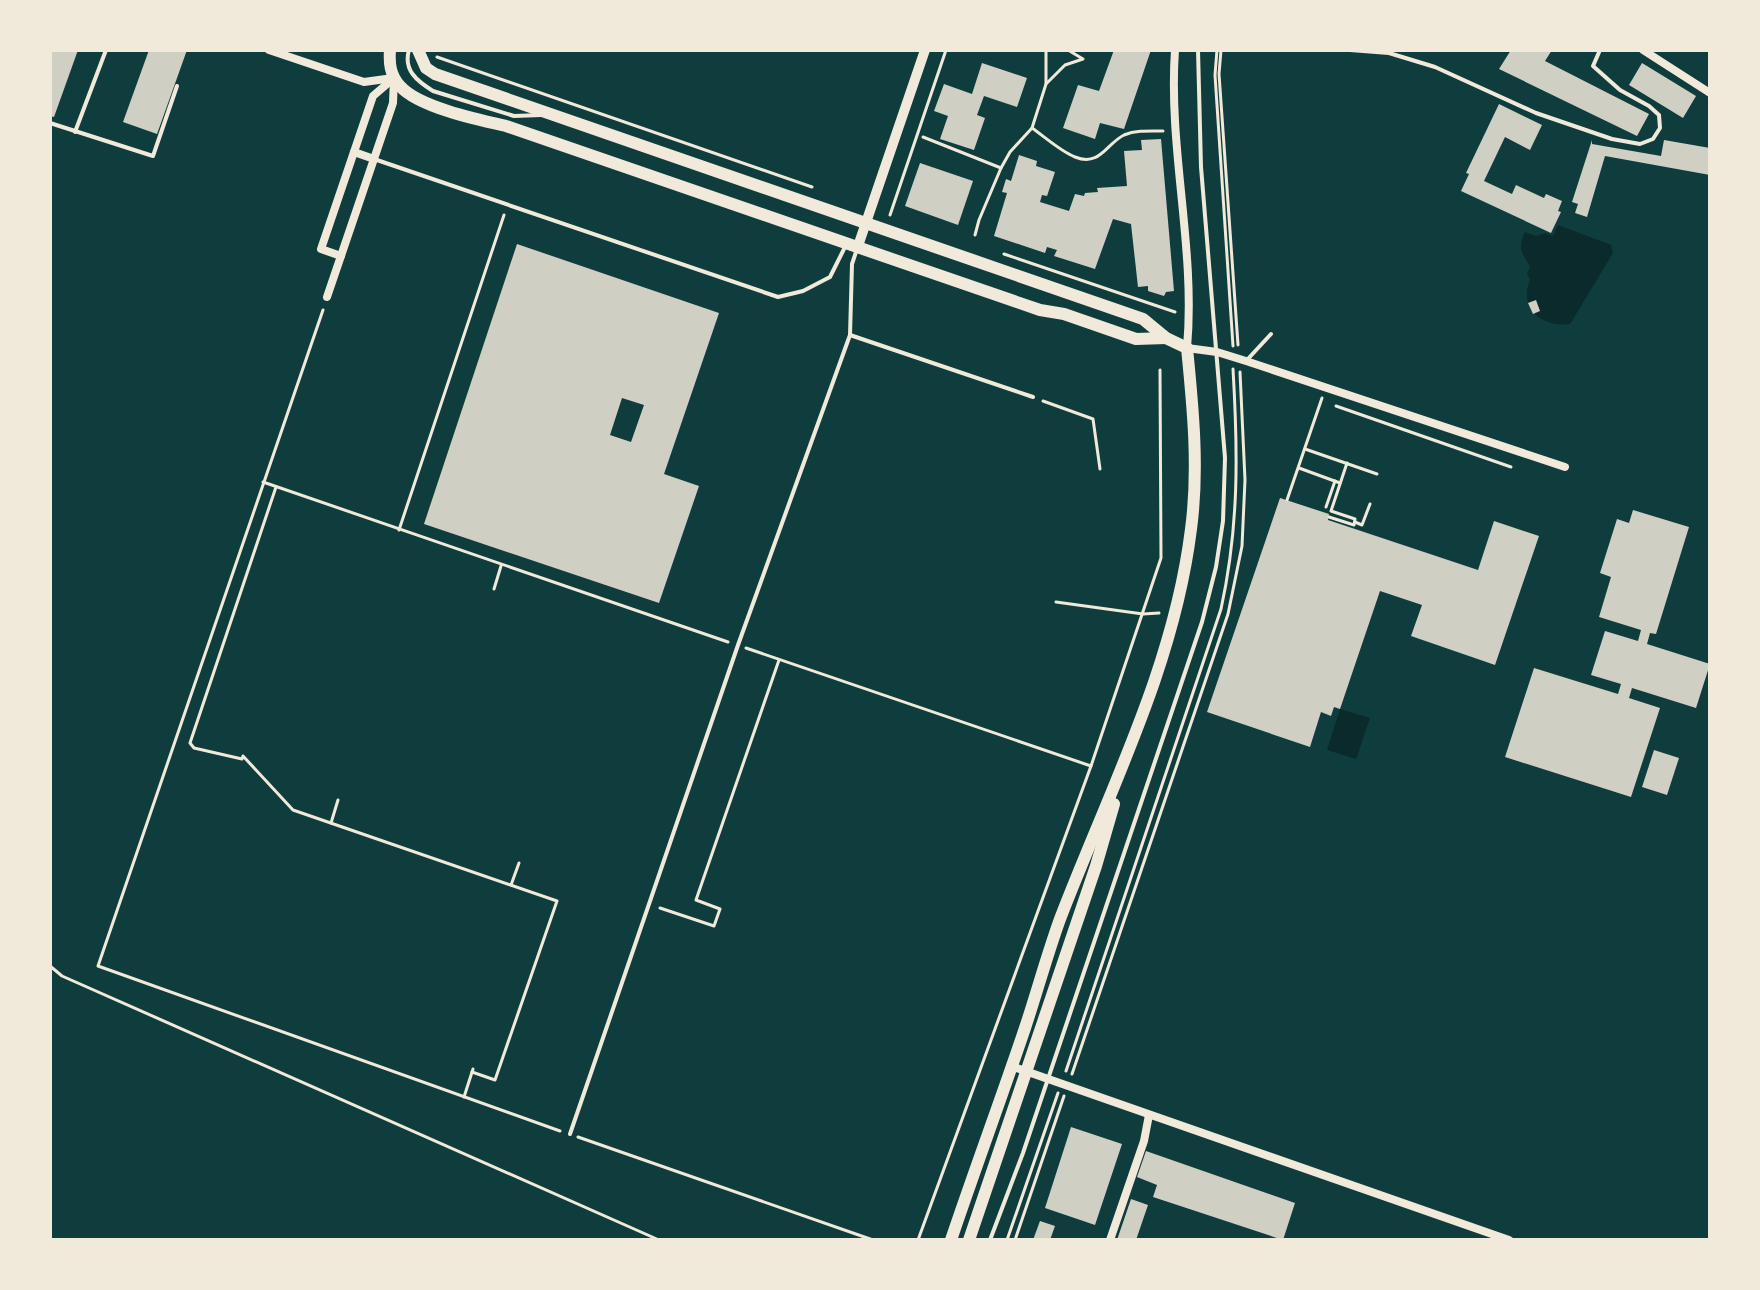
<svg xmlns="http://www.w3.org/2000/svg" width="1760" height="1290" font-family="'Source Sans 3',sans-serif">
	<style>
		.water { fill: #0a2a2b }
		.building { fill: #cfcfc3; fill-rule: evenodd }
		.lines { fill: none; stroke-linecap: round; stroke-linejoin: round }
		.path { stroke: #f1e9da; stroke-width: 3 }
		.service { stroke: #f1e9da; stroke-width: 4 }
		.minor { stroke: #f1e9da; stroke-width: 8 }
		.tertiary { stroke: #f1e9da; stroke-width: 10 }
		.secondary { stroke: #f1e9da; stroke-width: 12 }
	</style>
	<rect width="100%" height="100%" fill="#0f3d3e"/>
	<g class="water">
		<path d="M1558,225L1611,245L1613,253L1570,324C1542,328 1518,308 1530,280L1527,273L1530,267C1522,252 1517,248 1525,232L1536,236L1545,233L1553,236Z"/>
		<path d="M1340,709L1370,718L1356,759L1327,750Z"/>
	</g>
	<g class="building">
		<path d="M50,50H78L54,117L50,116Z"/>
		<path d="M149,50H187L157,134L123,122Z"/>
		<path d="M1114,50H1151L1124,129L1100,123L1095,139L1063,128L1078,85L1099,91Z"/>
		<path d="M1511,50H1552L1545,61L1649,114L1637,136L1499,69Z"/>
		<path d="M982,63L1027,78L1017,107L984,96L977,115L985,118L974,150L940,139L948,116L934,111L944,84L972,94Z"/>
		<path d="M1642,63L1696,96L1683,118L1629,85Z"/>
		<path d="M1499,104L1542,125L1530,150L1505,137L1484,181L1512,194L1516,185L1544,198L1546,194L1562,201L1558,211L1561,212L1551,233L1461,191L1469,174L1466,173Z"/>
		<path d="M1161,139L1174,291L1166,292L1164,296L1148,291V286L1138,287L1131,224L1113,219L1095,269L1054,256L1057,250L1047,247L1045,253L994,236L1007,193L1002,192L1006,179L1011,181L1019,155L1037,161L1036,166L1055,172L1047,196L1042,195L1040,202L1069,211L1075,194L1084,196L1085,193L1098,192L1097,188L1127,186L1124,151L1142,150L1141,140Z"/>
		<path d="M1592,140V144L1661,156L1664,140L1710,148V175L1605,156L1587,217L1575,213L1578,204L1572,202Z"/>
		<path d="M920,163L973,181L958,225L905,206Z"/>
		<path d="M517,244L719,313L664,474L699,486L659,603L424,524ZM622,398L644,405L631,442L610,435Z"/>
		<path d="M1536,300L1540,311L1533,314L1528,303Z"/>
		<path d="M1280,498L1329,514L1328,520L1478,570L1494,521L1539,536L1495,665L1411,636L1422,605L1380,591L1340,709L1334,707L1331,716L1321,712L1310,747L1207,712Z"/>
		<path d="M1633,510L1689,527L1656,634L1650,633L1647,644L1710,664L1696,708L1632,688L1629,698L1660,708L1631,797L1505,757L1534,668L1618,694L1621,684L1591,675L1605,631L1638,641L1641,630L1599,617L1611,577L1600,573L1617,519L1629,523Z"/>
		<path d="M1654,750L1679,758L1667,795L1642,787Z"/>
		<path d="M1071,1127L1122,1144L1095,1225L1045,1208Z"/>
		<path d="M1146,1151L1295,1203L1283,1240L1153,1197L1157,1185L1137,1177Z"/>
		<path d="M1131,1199L1148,1205L1136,1240H1117Z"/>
		<path d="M1040,1221L1055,1226L1050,1240H1033Z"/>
	</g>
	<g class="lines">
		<g class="path">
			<path d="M1217,50L1215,75L1233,346"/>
			<path d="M1221,50L1219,74L1238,345"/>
			<path d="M437,57L812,187"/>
			<path d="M1046,84L1065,65L1083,59L1068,50"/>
			<path d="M1032,128C1045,137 1060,151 1075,157C1100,167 1106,144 1124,135C1136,130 1150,131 1163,131"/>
			<path d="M923,137L1001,168L979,220L975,235"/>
			<path d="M1001,168L1010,152L1032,128L1046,84V50"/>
			<path d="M890,215L946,50"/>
			<path d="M1004,254L1175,312"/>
			<path d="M323,310L98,966L560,1131"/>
			<path d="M1043,401L1093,419L1100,469"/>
			<path d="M1336,406L1511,467"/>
			<path d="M1305,449L1377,474"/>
			<path d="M1299,468L1340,483"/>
			<path d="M263,482L728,642"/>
			<path d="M276,487L190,743L194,748L242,759L243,756L293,810L557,901L495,1080L472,1072"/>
			<path d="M1287,500L1322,398"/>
			<path d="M1326,507L1335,481"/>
			<path d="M1329,517L1354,525L1355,519L1331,511L1347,463"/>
			<path d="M1355,522L1362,525L1370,504"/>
			<path d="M399,530L504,215"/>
			<path d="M494,589L501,566"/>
			<path d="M1056,602L1143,614L1159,613"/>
			<path d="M746,648L1091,766L918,1240"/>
			<path d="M1091,766L1161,558L1160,370"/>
			<path d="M331,823L338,800"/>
			<path d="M511,885L519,863"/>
			<path d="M660,908L714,926L720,909L696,900L779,660"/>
			<path d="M50,966L62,976L659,1240"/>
			<path d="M1066,1071L1221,609C1239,527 1238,453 1233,369"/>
			<path d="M1072,1074L1228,614L1242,546L1245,480L1240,372"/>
			<path d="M464,1097L473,1069"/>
			<path d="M578,1137L873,1240"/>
			<path d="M1007,1240L1058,1093"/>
			<path d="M1015,1240L1064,1096"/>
		</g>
		<g class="service">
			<path d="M409,50C403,70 417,81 433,91L514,116L541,115"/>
			<path d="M1350,50L1389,53L1435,67L1536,113L1612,139L1640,144L1653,139L1660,128L1659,115L1649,106L1620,90L1593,66L1600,50"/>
			<path d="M50,123L153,156L177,86"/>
			<path d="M75,132L106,50"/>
			<path d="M374,159L778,297L803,291L830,277L846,245"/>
			<path d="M850,335L1033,397"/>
			<path d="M1246,361L1271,334"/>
			<path d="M570,1134L738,645L850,335L852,264L857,249"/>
			<path d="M990,1240L1023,1153L1202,622L1216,567L1223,521L1225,458L1201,167L1198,50"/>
		</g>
		<g class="minor">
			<path d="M269,50L364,82L393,78"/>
			<path d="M1175,50C1168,150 1196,248 1187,348L1217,352L1246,361L1565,467"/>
			<path d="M1643,50L1710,93"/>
			<path d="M354,152L374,159"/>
			<path d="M341,256L321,249L373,96L394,78"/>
			<path d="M327,297L393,103L394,78"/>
			<path d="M1011,1066L1509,1240"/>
			<path d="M1110,1240L1144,1141L1149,1115"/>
		</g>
		<path class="tertiary" d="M858,246L925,50"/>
		<g class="secondary">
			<path d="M390,50C389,63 390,75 400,86C418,107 479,120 506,126L1040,310L1064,314L1136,339L1166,338"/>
			<path d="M418,50L426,68L435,74L1143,319L1166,338L1187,348C1193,408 1199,469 1191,529C1174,667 1109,791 1060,919C1047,955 1037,992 1025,1028C1001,1099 975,1169 951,1240"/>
			<path d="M969,1240L1096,866L1114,804"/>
		</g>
	</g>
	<rect width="1760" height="1290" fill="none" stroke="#f1e9da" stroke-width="104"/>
</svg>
